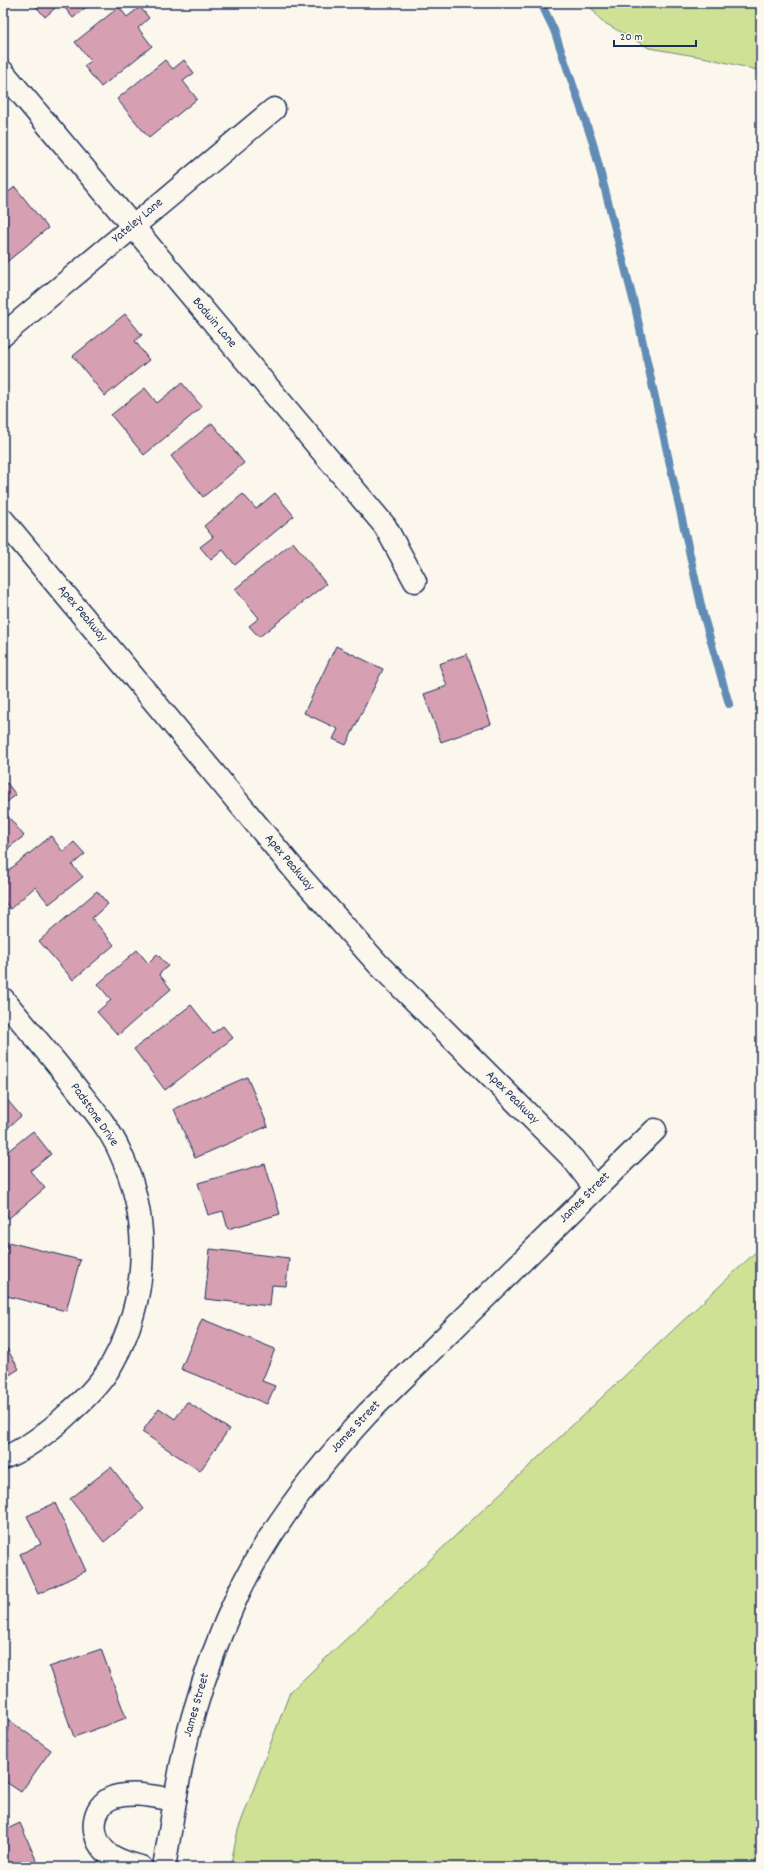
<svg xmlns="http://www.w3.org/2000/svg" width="764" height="1870" font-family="Dekko,sans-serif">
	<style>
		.green { fill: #cfe195; stroke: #75887a }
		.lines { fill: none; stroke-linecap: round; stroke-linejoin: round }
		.stream { stroke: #618cb5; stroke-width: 8 }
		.building { fill: #d7a0b2; stroke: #1b2f5e }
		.street-casing { stroke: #1b2f5e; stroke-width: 25 }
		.secondary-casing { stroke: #1b2f5e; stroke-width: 25 }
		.street { stroke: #fbf7ec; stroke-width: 22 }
		.secondary { stroke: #fbf7ec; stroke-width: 22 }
		.labels { text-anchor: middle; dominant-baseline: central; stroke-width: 3.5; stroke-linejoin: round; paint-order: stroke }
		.street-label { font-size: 13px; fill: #1b2f5e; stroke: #fbf7ec }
	</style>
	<rect width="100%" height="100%" fill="#fbf7ec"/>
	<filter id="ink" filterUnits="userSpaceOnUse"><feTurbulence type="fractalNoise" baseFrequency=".025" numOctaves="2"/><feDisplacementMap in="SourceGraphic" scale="8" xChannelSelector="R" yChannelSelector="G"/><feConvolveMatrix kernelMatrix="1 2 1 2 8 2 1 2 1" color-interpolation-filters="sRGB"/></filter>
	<g filter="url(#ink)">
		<g class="green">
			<path d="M588,3H761V71L707,58L649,48L601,21Z"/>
			<path d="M761,1247V1867H230L238,1830L290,1692Z"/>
		</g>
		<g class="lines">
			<path class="stream" d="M541,3L554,30L593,143L635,307L703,614L729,704"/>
		</g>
		<g class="building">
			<path d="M33,3H91L73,18L61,3L45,17Z"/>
			<path d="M119,7L127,17L140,7L149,18L138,28L152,46L101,87L84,66L91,61L75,42Z"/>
			<path d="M165,60L173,69L184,60L194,73L183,81L197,99L149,138L117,99Z"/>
			<path d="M15,187L48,228L3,265V196Z"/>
			<path d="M125,314L142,335L135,341L149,360L105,396L73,356Z"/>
			<path d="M182,383L202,407L144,455L111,415L145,388L157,403Z"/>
			<path d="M212,423L244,463L203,497L171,456Z"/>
			<path d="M275,493L294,516L235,565L223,550L211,560L200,547L213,537L204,526L243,494L256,509Z"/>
			<path d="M293,542L326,584L259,637L249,626L259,618L235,589Z"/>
			<path d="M336,646L383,669L346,745L333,739L338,729L304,713Z"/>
			<path d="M467,654L491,724L441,742L424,694L447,686L439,664Z"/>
			<path d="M7,783L16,795L3,805V786Z"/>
			<path d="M3,810L24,836L3,852Z"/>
			<path d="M51,836L63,852L74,842L85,854L72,865L83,877L49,904L35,887L10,909L3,900V875Z"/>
			<path d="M97,891L108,904L92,918L114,945L73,980L39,941Z"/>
			<path d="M137,950L148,963L157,954L168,966L159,974L171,989L118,1035L97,1012L111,1000L98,984Z"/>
			<path d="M191,1005L213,1033L223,1026L233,1038L165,1090L134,1049Z"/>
			<path d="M247,1077L268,1126L195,1158L174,1109Z"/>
			<path d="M3,1095L21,1116L3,1132Z"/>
			<path d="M33,1131L51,1154L30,1171L45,1188L9,1218L3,1211V1155Z"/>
			<path d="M265,1164L280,1214L228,1229L223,1211L208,1215L198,1183Z"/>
			<path d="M8,1242L80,1260L66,1311L3,1295V1262Z"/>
			<path d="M210,1249L289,1258L286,1286L272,1285L270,1306L205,1299Z"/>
			<path d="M202,1319L275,1349L262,1381L275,1386L267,1404L181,1369Z"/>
			<path d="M3,1342L19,1369L3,1379Z"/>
			<path d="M187,1402L229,1429L200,1471L142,1432L159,1408L175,1419Z"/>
			<path d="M111,1467L144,1509L104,1542L70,1499Z"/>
			<path d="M55,1503L86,1571L38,1594L20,1554L41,1544L27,1516Z"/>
			<path d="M101,1649L126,1718L74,1737L49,1667Z"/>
			<path d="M3,1716L51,1750L21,1792L3,1780Z"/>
			<path d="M20,1823L39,1867H3V1831Z"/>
		</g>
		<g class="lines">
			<g class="street-casing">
				<g id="street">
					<path d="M3,72L385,526L415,581"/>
					<path d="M3,335L274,109"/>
					<path d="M3,999C27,1028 51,1056 74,1085C91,1107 109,1127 120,1152C151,1219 149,1297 113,1362C103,1381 86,1398 70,1412C50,1431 29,1448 3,1458"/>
					<path d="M141,1867C130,1864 117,1861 107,1853C89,1838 90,1805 114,1797C134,1791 155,1797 175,1800"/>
					<path d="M164,1867C173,1817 179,1765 193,1716C205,1674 220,1633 238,1594C270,1527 318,1467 368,1413L655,1130"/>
				</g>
			</g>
			<g class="secondary-casing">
				<path id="secondary" d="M3,520L297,873L378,964L573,1159L595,1188"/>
			</g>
			<use href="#street" class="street"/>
			<use href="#secondary" class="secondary"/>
		</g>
	</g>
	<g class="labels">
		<g class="street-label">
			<text transform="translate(138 221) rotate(-40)">Yateley Lane</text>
			<text transform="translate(214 323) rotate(50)">Bodwin Lane</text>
			<text transform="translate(82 614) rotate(50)">Apex Peakway</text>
			<text transform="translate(289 863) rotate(50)">Apex Peakway</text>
			<text transform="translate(512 1098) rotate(45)">Apex Peakway</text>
			<text transform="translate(94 1115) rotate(55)">Padstone Drive</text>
			<text transform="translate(585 1198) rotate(-45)">James Street</text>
			<text transform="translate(356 1427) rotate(-47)">James Street</text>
			<text transform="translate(197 1705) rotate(-74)">James Street</text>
		</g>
	</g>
	<rect width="764" height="1870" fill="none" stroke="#fbf7ec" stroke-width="16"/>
	<rect x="8" y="8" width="748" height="1854" fill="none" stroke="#1b2f5e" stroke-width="1.5" filter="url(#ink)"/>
	<path d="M614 40v6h82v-6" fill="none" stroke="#1b2f5e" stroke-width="2"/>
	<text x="620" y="40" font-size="12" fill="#1b2f5e" stroke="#fbf7ec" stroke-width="3" paint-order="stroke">20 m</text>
</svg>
